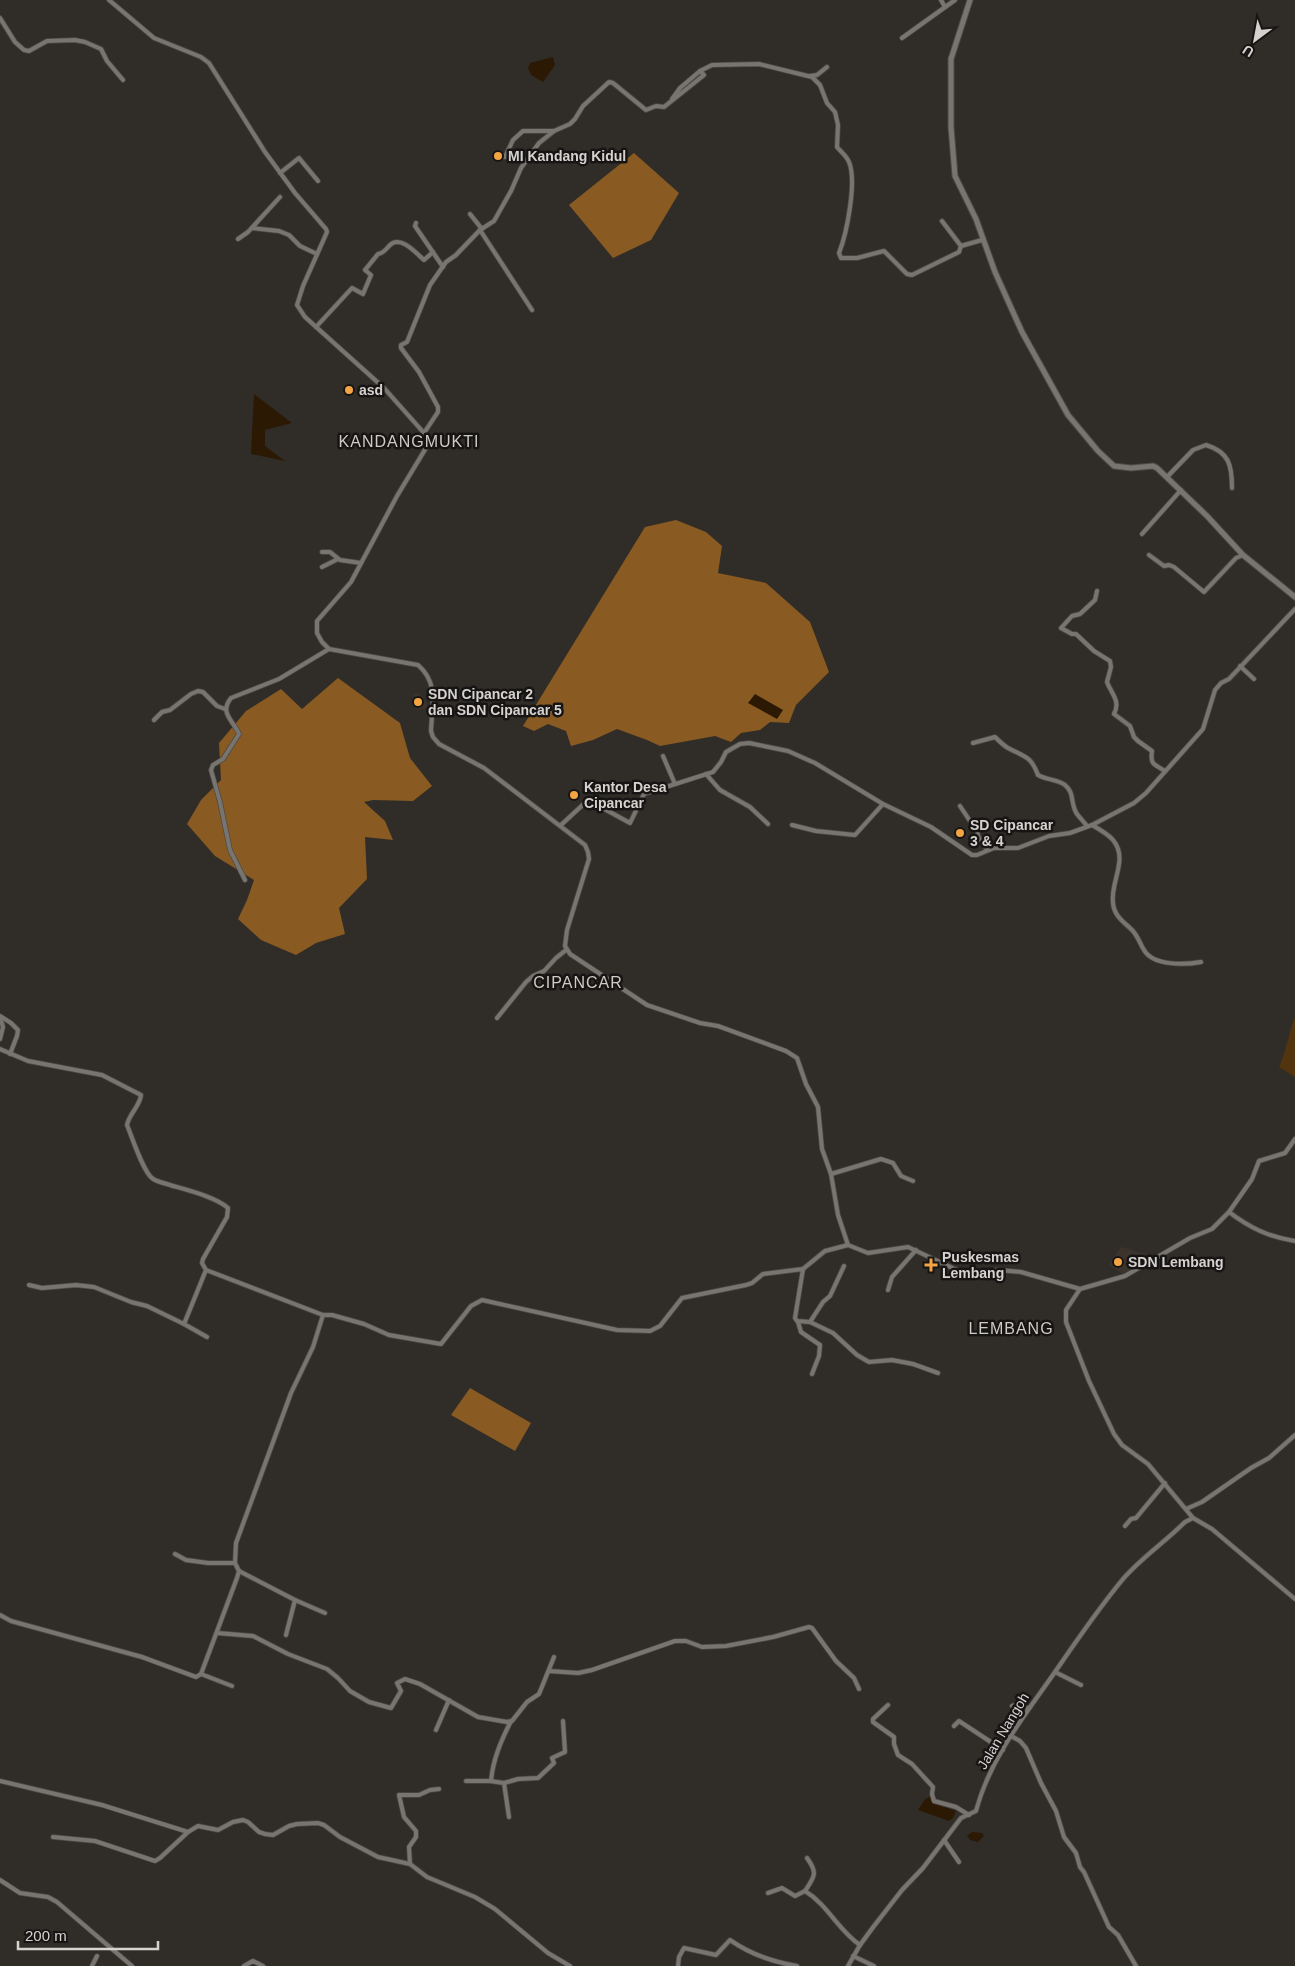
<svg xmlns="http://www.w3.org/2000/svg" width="1295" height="1966" font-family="Arial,sans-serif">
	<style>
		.built { fill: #3c342c }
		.green { fill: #52340f }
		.forest { fill: #895a21 }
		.water { fill: #2c1903 }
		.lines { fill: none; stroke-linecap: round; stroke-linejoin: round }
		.minor-casing { stroke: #4d4a47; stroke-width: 5.5 }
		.tertiary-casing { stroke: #4d4a47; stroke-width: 7 }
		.minor { stroke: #787470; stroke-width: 4 }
		.tertiary { stroke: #787470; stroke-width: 5 }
		.poi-dot { fill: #f3a443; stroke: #171514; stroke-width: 2 }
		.labels { text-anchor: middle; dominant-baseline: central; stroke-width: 5; stroke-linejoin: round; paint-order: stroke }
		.poi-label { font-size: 14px; font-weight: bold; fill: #d5d2d0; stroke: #171514; text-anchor: start }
		.street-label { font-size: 14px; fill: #d5d2d0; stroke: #171514 }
		.quarter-label { font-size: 16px; letter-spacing: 1px; fill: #cecac5; stroke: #171514 }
	</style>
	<rect width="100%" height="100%" fill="#302d29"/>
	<g class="built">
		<path d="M419,693L421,702L426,701L428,708L417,710L414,694Z"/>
		<path d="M1121,1247L1146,1254L1150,1262L1125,1275L1109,1265Z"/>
	</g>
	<path class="green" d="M1294,1018L1295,1019V1077L1279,1067L1283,1057L1293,1060L1283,1057Z"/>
	<g class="forest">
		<path d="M634,153L679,193L651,240L613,258L569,205Z"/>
		<path d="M676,520L706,532L722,546L718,573L766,583L810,622L829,672L796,705L789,723L770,722L760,730L741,733L731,742L715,736L660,746L647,740L617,729L593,740L571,746L566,731L548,724L534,731L523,726L645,527Z"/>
		<path d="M338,678L400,723L410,758L432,786L413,801L373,800L364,802L385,821L393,840L365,837L367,879L339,908L345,934L316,943L296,955L261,940L238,919L247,900L254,880L215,856L187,824L201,800L221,780L219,743L246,711L281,689L302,709Z"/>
		<path d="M470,1388L531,1423L515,1451L451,1415Z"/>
	</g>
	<g class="water">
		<path d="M553,57L555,65L543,82L531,75L528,68L530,63Z"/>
		<path d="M254,394L292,423L265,430V446L285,461L251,454Z"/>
		<path d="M755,694L783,710L777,719L748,703Z"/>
		<path d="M930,1797L934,1803L956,1811L953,1818L949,1821L918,1810L925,1799Z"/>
		<path d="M972,1832L982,1833L984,1836L978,1842L970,1840L967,1836Z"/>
	</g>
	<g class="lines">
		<g class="minor-casing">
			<g id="minor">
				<path d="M109,0L154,38L201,57L209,63L265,152L295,193L326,229L327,232L303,286L297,305L305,317L384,388L424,433L429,443L397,496L351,582L317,621V633L322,642L329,649L418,665C439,683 432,706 431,731L433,737L439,744L484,768L585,845L588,852L589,859L567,930L565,946L570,954L647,1005L700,1023L718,1026L786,1051L797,1058L806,1084L818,1107L822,1149L831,1174L838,1215L848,1245L868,1253L908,1247L961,1272L972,1273L999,1270L1021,1272L1080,1289L1125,1276L1190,1238L1212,1229L1229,1212L1252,1179L1259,1161L1285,1153L1295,1139"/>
				<path d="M941,0L945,7"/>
				<path d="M0,18L15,42L24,50L29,51L47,41L75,40L85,42L101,49L107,61L123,80"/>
				<path d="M902,38L955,0"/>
				<path d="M810,76L817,75L827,67"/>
				<path d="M672,99L680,88L700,71"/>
				<path d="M505,157L513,140L523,131H554"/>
				<path d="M280,173L299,158L318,181"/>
				<path d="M470,214L482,229"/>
				<path d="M416,223L415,226L443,267"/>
				<path d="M252,228L279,231L289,235L300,246L317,254"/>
				<path d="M480,230L532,310"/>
				<path d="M238,239L248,232L280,197"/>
				<path d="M961,246L982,240"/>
				<path d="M316,327L352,288L363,294L371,275L365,270L378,254C384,253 386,249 390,245C401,235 416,253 424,260L433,252"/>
				<path d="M424,433L438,412V407L419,372L401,348V345L407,342L430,285L446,262L456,255L480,230L494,221L511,191L521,168L539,143L554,131L570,124L575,119L583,106L609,82L613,83L646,110L656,106L664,107L704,75L700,71L712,65L759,64L812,77L820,85L827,103L835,112L838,125L837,147C841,152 846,155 849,162C857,181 847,233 839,253L841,258H857L884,251L907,274L912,275L959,252L961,246L942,221"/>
				<path d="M1167,477L1193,450L1206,445C1229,452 1232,465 1232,488"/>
				<path d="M1142,534L1181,490"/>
				<path d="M322,552H330L340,560L361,563"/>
				<path d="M1149,555L1164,566L1169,565L1174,567L1204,592L1236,558L1243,555"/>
				<path d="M322,567L338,559"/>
				<path d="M1097,591L1095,600L1080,614L1072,616L1061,628L1072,634H1076L1094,651L1110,661L1111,667L1107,682C1111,693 1121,701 1114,714L1130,726L1134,737L1138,741L1152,751C1150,765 1154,764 1165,771"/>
				<path d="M1240,666L1254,679"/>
				<path d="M154,720L162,712L170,710L191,694L198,691L203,692L217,706L225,709"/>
				<path d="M973,743L995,737C999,741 1003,745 1008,748C1025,757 1031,756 1038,775C1046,780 1057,779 1065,785C1075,793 1070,804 1077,814C1080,818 1084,822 1087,826"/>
				<path d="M663,756L675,784"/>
				<path d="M706,774L720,790L750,807L768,824"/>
				<path d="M960,806L970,821L977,828L978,836L987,850"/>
				<path d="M561,825L588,800L630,823L644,794L713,772L721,762L726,752L740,744L749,743L788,751L815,763L883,804L931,827L972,855H977L994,848H1018L1049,836L1070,833L1092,825L1134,803L1146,793L1203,729L1215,690L1221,683L1229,679L1295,609"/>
				<path d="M792,825L816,831L855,835L883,804"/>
				<path d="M1092,825C1099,829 1108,834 1113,840C1129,859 1110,882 1113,903C1114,916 1124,922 1132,930C1138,936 1140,944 1144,950C1153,966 1185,965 1201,962"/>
				<path d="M245,880L230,850L220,802L211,770L213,765L223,759L239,734C233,720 219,713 231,698L279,679L329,649"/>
				<path d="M0,1016L11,1023L18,1030L17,1036L10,1054"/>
				<path d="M497,1018L526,982L533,976L544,971L556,958L566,950"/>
				<path d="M0,1039L3,1027L0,1017"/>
				<path d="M0,1049L28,1061L102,1075L141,1095C140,1106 129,1114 127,1125C132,1137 143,1171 152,1178C156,1182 165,1183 170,1185C187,1190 216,1197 228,1208L227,1217L203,1259L202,1263L206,1270L323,1315H332L364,1324L389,1335L441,1344L471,1306L482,1300L617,1330L650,1331L660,1326L682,1298L746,1285L752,1283L763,1274L803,1269L825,1251L848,1245"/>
				<path d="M831,1174L881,1159L893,1163L901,1176L913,1181"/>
				<path d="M1229,1212C1250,1228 1269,1237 1295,1241"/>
				<path d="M803,1269L795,1318L797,1321L810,1322L833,1333L857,1355L869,1362L892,1360L913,1364L938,1373"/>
				<path d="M29,1285L42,1288L76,1285L94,1287L131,1302L147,1306L184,1324L206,1270"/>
				<path d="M1080,1289L1066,1310V1322L1089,1381L1114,1434L1122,1445L1148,1464L1193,1518L1212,1529L1295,1599"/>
				<path d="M888,1290L892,1277L916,1250"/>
				<path d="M798,1322L801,1332L820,1345L819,1356L812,1374"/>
				<path d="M810,1322L823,1302L830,1296L844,1266"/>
				<path d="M184,1324L207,1337"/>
				<path d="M1186,1509L1202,1502L1251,1468L1269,1458L1295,1435"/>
				<path d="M1125,1526L1131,1519L1136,1518L1165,1483"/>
				<path d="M175,1554L186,1560L208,1563H235"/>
				<path d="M239,1571L295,1600L325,1613"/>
				<path d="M0,1615L11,1621L142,1657L196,1677L201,1674L237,1578L239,1571L235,1563L236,1543L291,1393L313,1347L323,1315"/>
				<path d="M217,1633L253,1636L288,1654L327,1669L338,1678L350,1691L369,1702L391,1708L401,1691L397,1683L405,1679L420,1684L478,1717L507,1722L512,1721L527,1702L539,1694L554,1657"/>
				<path d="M286,1635L295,1600"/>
				<path d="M549,1671L578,1673L592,1670L675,1641H686L702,1647L726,1646L773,1637L809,1627L812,1628L836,1661L854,1678L859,1689"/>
				<path d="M1055,1672L1081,1685"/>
				<path d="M201,1674L232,1686"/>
				<path d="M888,1705L873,1719V1722L894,1737V1744L898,1755L912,1764L933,1787L932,1794L934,1801L956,1807L969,1815"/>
				<path d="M1012,1706L1021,1703L1028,1709"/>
				<path d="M954,1726L959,1721L1003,1750"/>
				<path d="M436,1730L449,1700"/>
				<path d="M1011,1736L1020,1741L1026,1748L1041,1783L1056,1811L1064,1837L1076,1853L1080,1867L1084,1872L1109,1927L1118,1935L1136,1966"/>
				<path d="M0,1781L102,1805L188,1832L198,1826L218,1830L233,1822L243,1820L248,1822L259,1832L265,1834L273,1835L289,1826L297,1824L318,1823L324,1825L340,1837L378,1857L410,1864L427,1877L475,1897L495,1909L548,1953L570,1966"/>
				<path d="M466,1781H490L504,1783L509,1817"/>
				<path d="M491,1781C493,1759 501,1741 511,1721"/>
				<path d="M504,1783L518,1779L538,1778L554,1763L552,1758L565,1752L563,1721"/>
				<path d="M53,1837L95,1841L155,1861L160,1858L188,1832"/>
				<path d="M944,1840L959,1862"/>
				<path d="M410,1864L409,1847L416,1837V1831L404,1817L399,1795H419L430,1790L439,1789"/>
				<path d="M0,1880L20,1893L48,1897L57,1902L132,1966"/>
				<path d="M805,1891C815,1876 818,1873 807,1858"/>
				<path d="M768,1893L782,1888L795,1896L805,1891C828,1905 838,1930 860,1945"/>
				<path d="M853,1956L874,1966"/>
				<path d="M92,1966L97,1956"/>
				<path d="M244,1966L253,1961L263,1966"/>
				<path d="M678,1966L679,1957L684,1948L716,1955L730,1940C750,1954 773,1962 797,1966"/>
				<path d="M848,1966L860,1945L874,1926L902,1890L923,1868L961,1818L976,1811C990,1758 1025,1715 1055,1672C1077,1640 1098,1609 1123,1579C1141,1558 1165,1542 1185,1522L1193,1518"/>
			</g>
		</g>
		<g class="tertiary-casing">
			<path id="tertiary" d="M970,0L951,59V127L955,176L976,219L995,272L1022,332L1068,415L1098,451L1114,466L1131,468L1153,466L1157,468L1207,516L1243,555L1295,597"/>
		</g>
		<use href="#minor" class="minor"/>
		<use href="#tertiary" class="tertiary"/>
	</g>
	<g class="poi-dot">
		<circle cx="498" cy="156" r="5"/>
		<circle cx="349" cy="390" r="5"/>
		<circle cx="418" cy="702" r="5"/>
		<circle cx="574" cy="795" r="5"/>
		<circle cx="960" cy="833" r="5"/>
		<circle cx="1118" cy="1262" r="5"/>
		<path d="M928.5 1257.5h5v5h5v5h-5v5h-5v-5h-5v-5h5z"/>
	</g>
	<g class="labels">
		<g class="poi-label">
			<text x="508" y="156">MI Kandang Kidul</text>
			<text x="359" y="390">asd</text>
			<text x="428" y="694">SDN Cipancar 2<tspan x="428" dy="16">dan SDN Cipancar 5</tspan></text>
			<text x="584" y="787">Kantor Desa<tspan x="584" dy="16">Cipancar</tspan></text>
			<text x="970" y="825">SD Cipancar<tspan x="970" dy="16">3 &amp; 4</tspan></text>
			<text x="942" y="1257">Puskesmas<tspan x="942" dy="16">Lembang</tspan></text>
			<text x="1128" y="1262">SDN Lembang</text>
		</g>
		<g class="street-label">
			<text transform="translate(1003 1731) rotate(-59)">Jalan Nangoh</text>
		</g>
		<g class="quarter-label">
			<text x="409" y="441">KANDANGMUKTI</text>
			<text x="578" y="982">CIPANCAR</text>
			<text x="1011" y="1328">LEMBANG</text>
		</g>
	</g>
	<g transform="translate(1255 40) rotate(212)" stroke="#171514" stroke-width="4" paint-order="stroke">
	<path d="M0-4L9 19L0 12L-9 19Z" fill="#d5d2d0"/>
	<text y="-8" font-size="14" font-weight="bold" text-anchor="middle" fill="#d5d2d0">U</text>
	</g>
	<path d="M18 1941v8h140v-8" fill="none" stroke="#d5d2d0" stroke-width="2.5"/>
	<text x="25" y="1941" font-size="15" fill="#d5d2d0" stroke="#171514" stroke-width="4" paint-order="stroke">200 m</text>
</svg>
